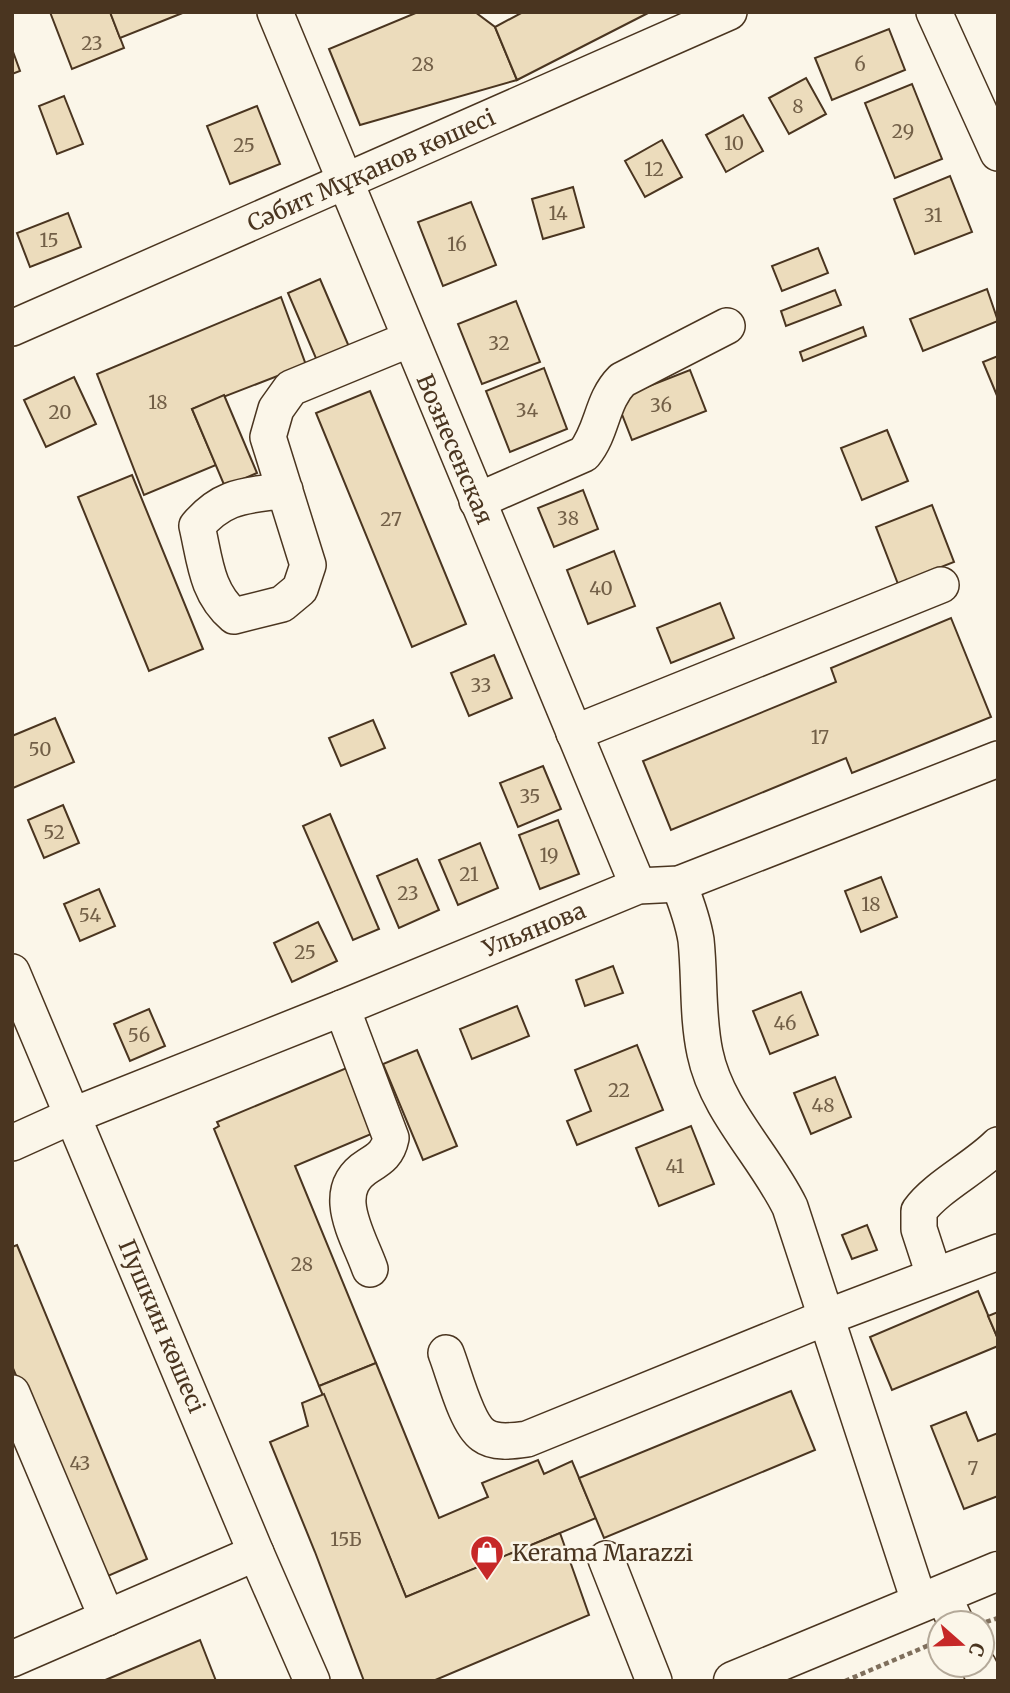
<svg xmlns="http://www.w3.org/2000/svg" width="1010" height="1693" font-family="Merriweather,serif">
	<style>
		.building { fill: #ecdcbc; stroke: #4a3520; stroke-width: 2 }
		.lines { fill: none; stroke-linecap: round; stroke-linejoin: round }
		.minor-casing { stroke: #4a3520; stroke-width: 38 }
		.major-casing { stroke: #4a3520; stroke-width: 41 }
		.path { stroke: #7f6f5c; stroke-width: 4.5; stroke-dasharray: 5 3.5; stroke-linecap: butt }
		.minor { stroke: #fbf6e9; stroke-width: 35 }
		.major { stroke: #fbf6e9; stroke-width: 38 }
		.labels { text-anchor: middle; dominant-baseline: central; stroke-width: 5; stroke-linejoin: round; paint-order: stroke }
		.number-label { font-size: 19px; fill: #725f47 }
		.street-label { font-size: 23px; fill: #4a3520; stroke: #fbf6e9 }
		.poi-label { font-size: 23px; fill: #4a3520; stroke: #fbf6e9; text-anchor: start }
	</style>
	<rect width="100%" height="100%" fill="#fbf6e9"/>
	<g class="building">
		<path d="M50,12H110L124,48L72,69Z"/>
		<path d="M110,12H185L120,38Z"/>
		<path d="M418,12H475L495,27L517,80L360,125L329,49Z"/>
		<path d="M523,12H650L517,80L495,27Z"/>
		<path d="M889,29L905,70L832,100L815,58Z"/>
		<path d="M12,49L20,71L12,74Z"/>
		<path d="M806,78L826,114L789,134L769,98Z"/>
		<path d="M912,84L942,159L895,178L865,103Z"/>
		<path d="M64,96L83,144L57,154L39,106Z"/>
		<path d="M257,106L280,164L230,184L207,126Z"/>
		<path d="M743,115L763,151L726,172L706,135Z"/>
		<path d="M662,140L682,177L645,197L625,161Z"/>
		<path d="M950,176L972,232L915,254L894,199Z"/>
		<path d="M573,187L584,227L543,239L532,199Z"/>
		<path d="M471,202L496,265L443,286L418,222Z"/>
		<path d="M68,213L81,247L30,267L17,233Z"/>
		<path d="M818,248L828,273L782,291L772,266Z"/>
		<path d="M320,279L353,356L321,370L288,293Z"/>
		<path d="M987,289L998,321L923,351L910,319Z"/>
		<path d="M835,290L841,305L786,326L781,311Z"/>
		<path d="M281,297L306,365L192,409L216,465L144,495L97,374Z"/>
		<path d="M516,301L540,362L482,384L458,324Z"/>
		<path d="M863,327L866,336L803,361L800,352Z"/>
		<path d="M998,356V398L983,362Z"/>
		<path d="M544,368L567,429L510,452L486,391Z"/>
		<path d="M690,370L706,411L632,440L616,399Z"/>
		<path d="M74,377L96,424L46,447L24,400Z"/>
		<path d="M370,391L466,624L412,647L316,413Z"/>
		<path d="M224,395L257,473L225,487L192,409Z"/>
		<path d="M887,430L908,481L862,500L841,448Z"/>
		<path d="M132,475L203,649L149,671L78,497Z"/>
		<path d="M583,490L598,529L554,547L538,508Z"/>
		<path d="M932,505L954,562L898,584L876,527Z"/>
		<path d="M614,551L635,606L588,624L567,570Z"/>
		<path d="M720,603L734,638L671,663L657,628Z"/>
		<path d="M951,618L991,717L852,773L846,758L671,830L643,761L836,682L831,668Z"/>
		<path d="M494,655L512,698L469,716L451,673Z"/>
		<path d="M55,718L74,762L13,788L12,736Z"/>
		<path d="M373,720L385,748L341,766L329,738Z"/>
		<path d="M543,766L561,809L518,827L500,783Z"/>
		<path d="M63,805L79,843L44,858L28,820Z"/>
		<path d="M330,814L379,929L353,940L303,826Z"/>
		<path d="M558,820L579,874L540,889L519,835Z"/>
		<path d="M480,843L498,888L458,905L439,860Z"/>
		<path d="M417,859L439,910L399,928L377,876Z"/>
		<path d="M881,877L897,917L861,932L845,891Z"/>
		<path d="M99,889L115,926L80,941L64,904Z"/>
		<path d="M318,922L337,961L292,982L274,943Z"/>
		<path d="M613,966L623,993L585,1006L576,980Z"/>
		<path d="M801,992L818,1035L770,1054L753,1011Z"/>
		<path d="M517,1006L529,1036L472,1059L460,1029Z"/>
		<path d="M149,1009L165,1046L130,1061L114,1024Z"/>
		<path d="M637,1045L663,1110L577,1145L567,1121L591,1111L575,1070Z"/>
		<path d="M417,1050L457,1146L423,1160L383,1064Z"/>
		<path d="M349,1067L376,1132L295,1166L376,1363L319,1386L214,1129L219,1126L217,1122Z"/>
		<path d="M835,1077L851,1117L811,1134L794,1093Z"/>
		<path d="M691,1126L714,1184L659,1206L636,1148Z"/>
		<path d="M867,1225L877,1250L852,1259L842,1235Z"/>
		<path d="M17,1245L147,1559L101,1579L12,1366V1247Z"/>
		<path d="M978,1291L998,1339V1346L892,1390L870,1337Z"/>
		<path d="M998,1312V1339L988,1316Z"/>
		<path d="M376,1363L439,1518L488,1497L482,1483L538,1460L544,1474L572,1461L596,1518L406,1597L319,1386Z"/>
		<path d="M791,1391L815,1450L604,1538L579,1478Z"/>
		<path d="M324,1394L406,1597L560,1533L589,1615L433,1681H364L315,1552L270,1442L308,1426L302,1403Z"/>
		<path d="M966,1412L978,1441L998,1433V1496L964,1509L931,1426Z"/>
		<path d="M200,1640L216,1681H103Z"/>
	</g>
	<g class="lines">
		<g class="minor-casing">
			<g id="minor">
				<path d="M275,12L638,886"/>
				<path d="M934,12L998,153"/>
				<path d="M12,328L729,12"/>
				<path d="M285,490C247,496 224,494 197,526C205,560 206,592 234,616L282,604L300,589L308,565L268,437L276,409L291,388L410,339"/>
				<path d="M477,501L584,454C603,431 601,401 622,380L727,326"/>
				<path d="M574,733L941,585"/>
				<path d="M679,884C686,902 693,921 696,940C700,977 697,1016 705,1053C717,1111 764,1154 790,1207L920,1604"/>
				<path d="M12,972L256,1553L312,1681"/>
				<path d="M342,1008L391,1138C388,1153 381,1158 368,1166C328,1191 358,1235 370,1269"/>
				<path d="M12,1143L74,1115L342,1008L638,886L679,884L998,759"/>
				<path d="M934,1275L919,1229V1211C936,1187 975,1168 998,1145"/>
				<path d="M446,1353C454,1373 466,1423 483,1435C495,1444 513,1441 527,1439L827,1317L998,1252"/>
				<path d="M12,1393L107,1618"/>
				<path d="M606,1559L654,1681"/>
				<path d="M943,1595L956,1623"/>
				<path d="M12,1659L256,1553"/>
				<path d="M978,1665L986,1681"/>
			</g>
		</g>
		<g class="major-casing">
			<path id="major" d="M733,1681L998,1571"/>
		</g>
		<g class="path">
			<path d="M986,1622L998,1618"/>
			<path d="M845,1681L934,1643"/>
		</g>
		<use href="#minor" class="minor"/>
		<use href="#major" class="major"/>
	</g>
	<defs>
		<g id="shop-pin" transform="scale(1.75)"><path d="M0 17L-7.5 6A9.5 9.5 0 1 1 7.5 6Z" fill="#c62828" stroke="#fbf6e9"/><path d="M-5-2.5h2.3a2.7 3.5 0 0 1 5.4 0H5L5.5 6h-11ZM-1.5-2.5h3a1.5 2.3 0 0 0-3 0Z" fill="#fff"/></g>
	</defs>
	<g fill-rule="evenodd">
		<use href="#shop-pin" x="487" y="1552"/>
	</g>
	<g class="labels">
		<g class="number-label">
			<text x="92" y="43">23</text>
			<text x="423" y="64">28</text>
			<text x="860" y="64">6</text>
			<text x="798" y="106">8</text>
			<text x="903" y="131">29</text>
			<text x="734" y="143">10</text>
			<text x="244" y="145">25</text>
			<text x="654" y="169">12</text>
			<text x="558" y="213">14</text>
			<text x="933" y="215">31</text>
			<text x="49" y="240">15</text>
			<text x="457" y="244">16</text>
			<text x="499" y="343">32</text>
			<text x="158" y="402">18</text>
			<text x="661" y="405">36</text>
			<text x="527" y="410">34</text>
			<text x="60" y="412">20</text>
			<text x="568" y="518">38</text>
			<text x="391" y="519">27</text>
			<text x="601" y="588">40</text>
			<text x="481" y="685">33</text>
			<text x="820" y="737">17</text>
			<text x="40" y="749">50</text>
			<text x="530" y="796">35</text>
			<text x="54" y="832">52</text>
			<text x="549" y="855">19</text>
			<text x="469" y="874">21</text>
			<text x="408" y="893">23</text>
			<text x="871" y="904">18</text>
			<text x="90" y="915">54</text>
			<text x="305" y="952">25</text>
			<text x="785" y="1023">46</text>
			<text x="139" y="1035">56</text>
			<text x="619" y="1090">22</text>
			<text x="823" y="1105">48</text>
			<text x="675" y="1166">41</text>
			<text x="302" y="1264">28</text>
			<text x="80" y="1463">43</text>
			<text x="973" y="1468">7</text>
			<text x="346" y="1539">15Б</text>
		</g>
		<g class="street-label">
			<text transform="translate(371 170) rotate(-24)">Сәбит Мұқанов көшесі</text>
			<text transform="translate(455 449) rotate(67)">Вознесенская</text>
			<text transform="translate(534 929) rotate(-22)">Ульянова</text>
			<text transform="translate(162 1326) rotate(67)">Пушкин көшесі</text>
		</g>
		<g class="poi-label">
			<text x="512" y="1552">Kerama Marazzi</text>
		</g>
	</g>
	<rect width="1010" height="1693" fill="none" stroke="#4a3520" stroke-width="28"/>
	<g transform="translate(961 1644) rotate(110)"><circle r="33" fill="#fbf6e9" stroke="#b4a999" stroke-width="2"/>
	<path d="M0-5L12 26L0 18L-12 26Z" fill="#c62828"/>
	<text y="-10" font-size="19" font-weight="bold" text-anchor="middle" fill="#4a3520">С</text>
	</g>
</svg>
